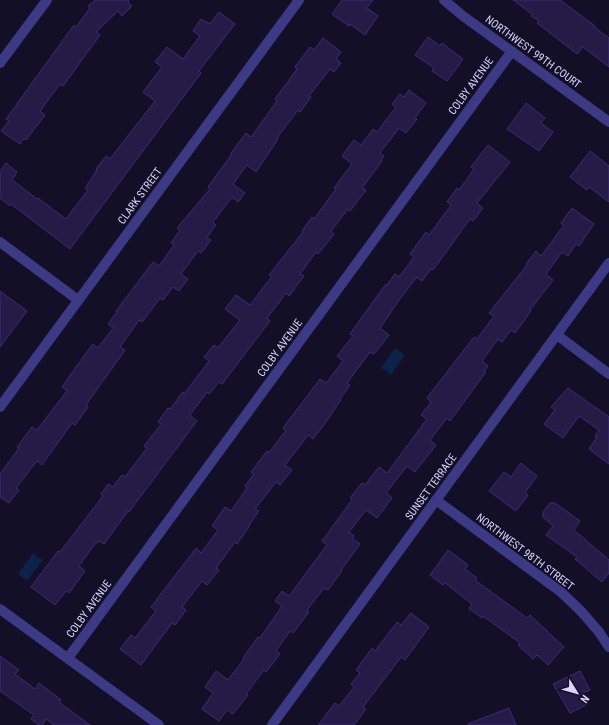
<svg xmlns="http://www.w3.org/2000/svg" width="609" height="725" font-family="'Roboto Condensed',sans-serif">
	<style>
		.water { fill: #0c2248 }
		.building { fill: #241b47; stroke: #3b2d73 }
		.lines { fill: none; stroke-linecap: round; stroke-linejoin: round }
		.minor { stroke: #3d3a85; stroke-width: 10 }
		.labels { text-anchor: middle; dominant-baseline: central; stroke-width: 3; stroke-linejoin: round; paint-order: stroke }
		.street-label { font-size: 11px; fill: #d9d4ff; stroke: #130f26 }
	</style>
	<rect width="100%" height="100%" fill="#130f26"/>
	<g class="water">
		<path d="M395,348L405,355L391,375L381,368Z"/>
		<path d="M33,553L43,560L27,581L18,574Z"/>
	</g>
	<g class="building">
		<path d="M95,0H129L128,2L132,6L122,16L118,11L96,32L100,35L63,86L60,84L40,111L45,115L26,140L24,138L20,144L1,131L9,121L6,119L74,25L76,27L90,8L88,6Z"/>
		<path d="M342,0H373L367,8L378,16L365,35L350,24L349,26L332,14Z"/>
		<path d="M513,0H560L595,26L594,27L609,38V67L583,47L577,54L537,23L539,21L531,16L532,14Z"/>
		<path d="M219,12L235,24L199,71L201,73L70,249L11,204L10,206L0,198V171L6,163L17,172L12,180L37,199L38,198L66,219L88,190L85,188L97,170L96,169L106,156L110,159L155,101L143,92L162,67L155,62L167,47L183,59L200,36L193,31L201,19L210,24Z"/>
		<path d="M428,37L440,46L442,43L463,59L447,81L432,71L434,68L415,55Z"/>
		<path d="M323,38L341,52L336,59L341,63L334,72L330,69L309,96L311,97L300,112L298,110L277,138L278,139L256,172L247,165L233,184L245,193L238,202L232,197L213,222L216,225L207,237L211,240L201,253L198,251L181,274L188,279L179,291L173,287L163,300L160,298L142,322L139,320L120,347L125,350L86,405L88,407L75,425L72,423L42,465L37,461L16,488L19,490L9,503L0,497V474L19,448L17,447L32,427L37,430L67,391L62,387L78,364L93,344L98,348L113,328L108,324L117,312L116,311L153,262L159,266L174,245L171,243L180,230L177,228L210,189L208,187L232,154L231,153L246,133L251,137L277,101L275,99L297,69L295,67L310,47L314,50Z"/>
		<path d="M409,90L426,103L415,118L417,119L406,133L399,128L380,153L384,156L381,160L382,161L362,188L366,190L350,211L348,209L331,231L334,234L318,254L316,252L300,274L304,276L289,296L286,293L267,318L270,321L222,384L219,382L209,394L207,392L190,415L197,421L129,512L128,511L104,544L99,541L94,545L79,566L85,571L69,593L66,591L55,605L31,587L58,551L60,552L103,496L101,494L108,484L113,487L122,475L125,477L147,448L144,446L161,424L158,422L168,408L170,409L183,392L184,394L209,361L204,357L214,345L218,348L240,320L225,309L236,295L250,305L272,276L269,275L303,232L302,231L312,217L314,219L336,189L334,188L352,164L342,156L354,140L361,145L373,129L377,132L396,107L392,104L400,94L404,97Z"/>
		<path d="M526,103L545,118L541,123L553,132L539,151L507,129Z"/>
		<path d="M488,145L510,162L477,203L483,208L473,221L470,219L433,270L431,269L422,281L417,277L402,296L380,328L389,335L374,354L370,352L347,383L350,385L340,399L341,400L323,426L313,439L308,435L285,465L292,470L280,485L276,482L255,509L259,511L248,527H249L237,544L235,542L216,568L219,570L207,585L202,581L182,607L186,610L175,625L172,623L141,665L120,649L131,635L135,638L156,611L151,607L196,548L201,553L218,530L212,526L225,507L231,511L247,488L245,486L254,474L251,472L267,451L269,453L286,430L283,428L320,379L326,383L343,361L337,356L353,336L350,334L386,284L387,285L395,274L399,277L414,257L410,254L426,232L429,235L451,205L447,202L457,188L459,190L474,169L471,167Z"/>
		<path d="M590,151L609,166V202L589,187L587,190L570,177Z"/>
		<path d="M572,208L594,224L579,246L576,244L568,256L562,252L546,274L553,280L530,310L531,311L515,333L511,330L502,342L498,339L482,361L488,366L484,371L486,372L450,421L447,418L430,440L436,445L415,472L407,466L386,493L392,498L377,518L366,510L349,532L354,536L352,538L360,544L341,570L342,571L328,590L324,588L307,610L309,612L293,633L290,631L276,651L280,654L266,672L264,670L246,694L248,695L233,714L227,710L219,721L202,709L213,693L205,687L216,671L228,680L244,659L243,658L258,637L260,638L282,606L275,601L282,591L289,596L327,545L322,541L352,500L350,498L362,483L365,485L379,467L387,473L427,419L421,415L431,402L427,398L474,337L477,339L494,316L489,313L527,265L526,264L536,251L541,256L564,225L561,223Z"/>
		<path d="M0,291L27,311L0,347Z"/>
		<path d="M568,388L609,417V464L589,449L597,437L595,436L599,430L579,416L563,438L544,424L555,410L551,407Z"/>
		<path d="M521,463L537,476L525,493L528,495L516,511L489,491L504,472L511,477Z"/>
		<path d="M550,503H555L580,521L574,530L609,560V573L602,582L575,559L577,557L546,535L553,526L543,517V512Z"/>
		<path d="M448,550L468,565L465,569L477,578L475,580L527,618L530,615L564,647L548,665L537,655L533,659L518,645L520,643L483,616L482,618L469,609L472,604L445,583L443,585L430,575Z"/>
		<path d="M411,613L429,627L405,660L401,657L363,707L366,709L354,725H318L335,703L339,706L354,687L351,684L360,673L356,670L372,648L375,651L397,622L401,625Z"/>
		<path d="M0,656L19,670L15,674L35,689L39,683L61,700L59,702L90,725H54L46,719L42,725H39L31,719L34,715L0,691Z"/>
		<path d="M580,671L590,690L583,693L588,704L570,713L553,684Z"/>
		<path d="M509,708L516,725H468V724Z"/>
	</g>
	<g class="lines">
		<g class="minor">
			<path d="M444,0L463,16L609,122"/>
			<path d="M0,63L47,0"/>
			<path d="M0,242L78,300"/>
			<path d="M557,335L609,374"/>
			<path d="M0,407L299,0"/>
			<path d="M436,500L561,592L581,611L599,632L609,647"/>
			<path d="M0,609L159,725"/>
			<path d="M68,658L512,51"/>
			<path d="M272,725L609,263"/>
		</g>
	</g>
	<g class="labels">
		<g class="street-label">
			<text transform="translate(533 52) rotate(36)">NORTHWEST 99TH COURT</text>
			<text transform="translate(471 86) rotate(-54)">COLBY AVENUE</text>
			<text transform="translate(140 196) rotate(-54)">CLARK STREET</text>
			<text transform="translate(280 348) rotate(-54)">COLBY AVENUE</text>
			<text transform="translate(431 487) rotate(-54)">SUNSET TERRACE</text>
			<text transform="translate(525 552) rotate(37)">NORTHWEST 98TH STREET</text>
			<text transform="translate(89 609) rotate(-54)">COLBY AVENUE</text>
		</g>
	</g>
	<g transform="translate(577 693) rotate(127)" stroke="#130f26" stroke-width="3" paint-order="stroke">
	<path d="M0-3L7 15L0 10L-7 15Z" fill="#d9d4ff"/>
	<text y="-6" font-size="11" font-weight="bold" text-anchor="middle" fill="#d9d4ff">N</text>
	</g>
</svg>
